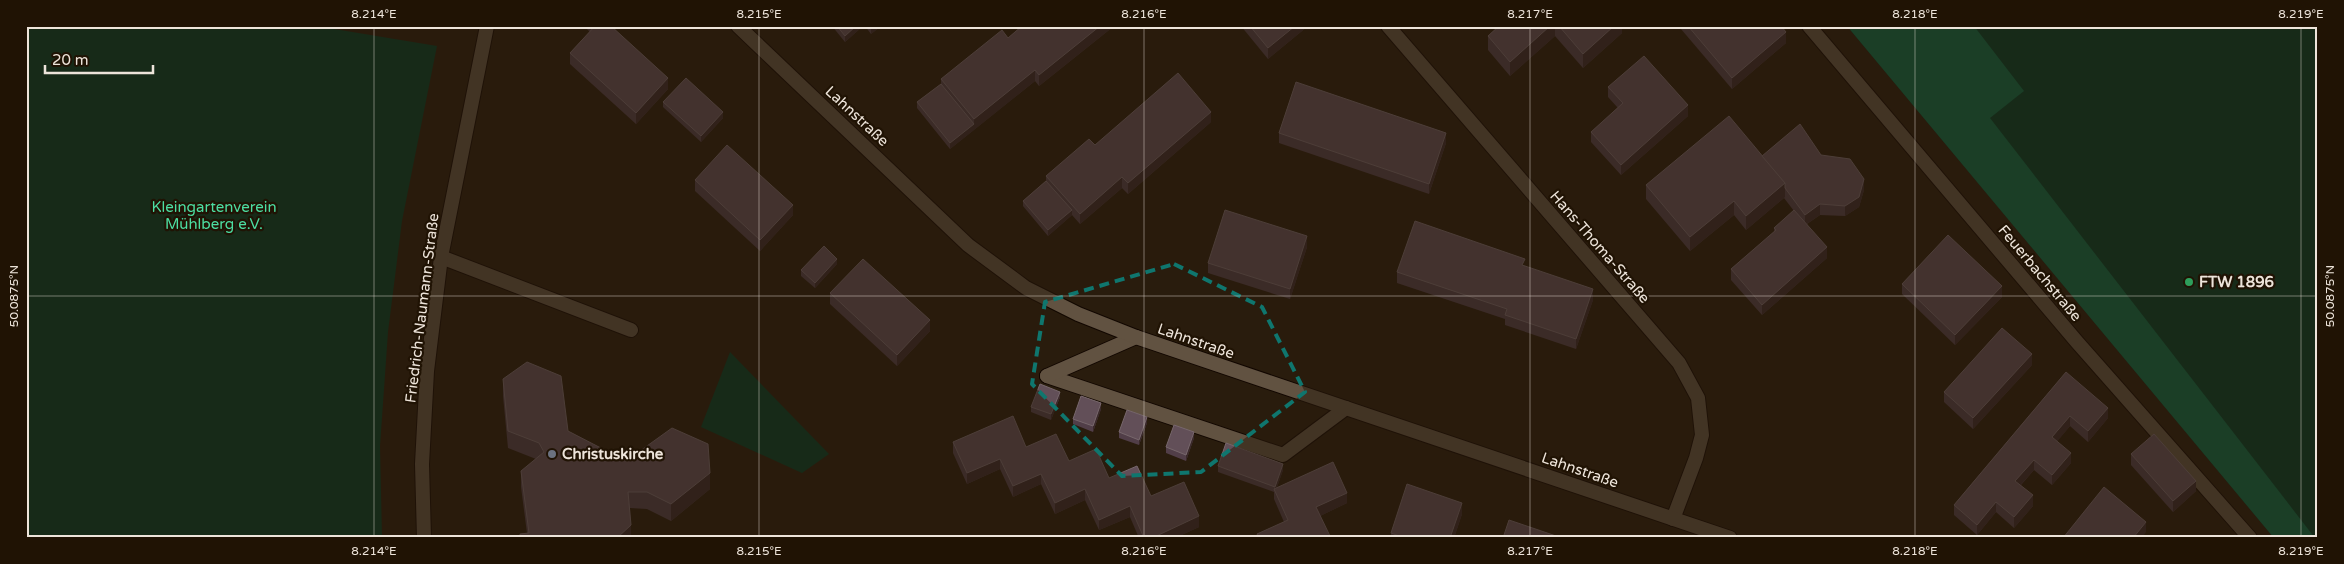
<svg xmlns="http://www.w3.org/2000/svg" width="2344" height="564" font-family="'Varela Round',sans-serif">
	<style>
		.green { fill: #003d27 }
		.forest { fill: #096846 }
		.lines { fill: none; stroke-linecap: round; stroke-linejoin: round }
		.service-casing { stroke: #120700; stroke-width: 16 }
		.minor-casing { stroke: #120700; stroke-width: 16 }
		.tertiary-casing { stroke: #120700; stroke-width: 16 }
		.service { stroke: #615241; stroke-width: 14 }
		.minor { stroke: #615241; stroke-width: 14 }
		.tertiary { stroke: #615241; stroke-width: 14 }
		.wall { fill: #513e48 }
		.shaded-wall { fill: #3a292a }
		.building { fill: #624f58; stroke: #77676c }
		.marked { fill: none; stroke: #0f766e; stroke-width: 4; stroke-dasharray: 10 6; stroke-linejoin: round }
		.ticks { fill: none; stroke: #ede4da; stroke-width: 1; stroke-opacity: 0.45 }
		.leisure-dot { fill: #2e9e5b; stroke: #201304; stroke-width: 2 }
		.worship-dot { fill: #6b7280; stroke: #201304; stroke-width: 2 }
		.labels { text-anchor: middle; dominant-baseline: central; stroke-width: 4.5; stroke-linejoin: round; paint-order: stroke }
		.street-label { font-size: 15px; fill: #ede4da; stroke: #201304 }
		.park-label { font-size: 15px; fill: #4cdea2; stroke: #201304 }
		.poi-label { font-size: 15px; font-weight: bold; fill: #ede4da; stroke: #201304; text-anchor: start }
		.neatline { fill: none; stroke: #ede4da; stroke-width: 2 }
		.ticks-label { font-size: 12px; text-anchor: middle; fill: #ede4da }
	</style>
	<rect width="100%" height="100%" fill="#291c0d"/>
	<g class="green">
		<path d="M26,26H316L437,46L402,221L388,332L380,446L382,538H26Z"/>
		<path d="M1847,26H2318V538H2274Z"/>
		<path d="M730,352L829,454L802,473L701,427Z"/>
	</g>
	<path class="forest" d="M1847,26H1974L2024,91L1990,118L2315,538H2274Z"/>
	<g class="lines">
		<g class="service-casing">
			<g id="service">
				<path d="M441,257L631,330"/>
				<path d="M1047,376L1283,455L1346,408"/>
				<path d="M1047,376L1136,337"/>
			</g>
		</g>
		<g class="minor-casing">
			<g id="minor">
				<path d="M1388,26L1679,363L1698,398L1702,435L1696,458L1673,519"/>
				<path d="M1809,26L2077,342L2250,538"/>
			</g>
		</g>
		<g class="tertiary-casing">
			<g id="tertiary">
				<path d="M738,26L968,245L1026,288L1078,314L1136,337L1730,538"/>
				<path d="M424,538L422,464L427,371L441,257L487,26"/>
			</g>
		</g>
		<use href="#service" class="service"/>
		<use href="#minor" class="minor"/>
		<use href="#tertiary" class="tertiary"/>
	</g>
	<g class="wall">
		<path d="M584,26H611L668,89L636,124L570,64V53L590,32Z"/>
		<path d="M832,26H863L845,42Z"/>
		<path d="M865,26H881L871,34Z"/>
		<path d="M1022,26H1114L1039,86L1035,81L950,149L917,108V102L941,84V79L1008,38Z"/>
		<path d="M1241,26H1308L1268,59Z"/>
		<path d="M1499,26H1622V33L1583,68L1555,36L1510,76L1488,50V36Z"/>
		<path d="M1681,26H1781L1786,43L1732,89L1681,29Z"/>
		<path d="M1608,87L1688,116L1621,175L1591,142V132L1618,108L1608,97Z"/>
		<path d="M663,102L723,118L701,142L663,107Z"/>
		<path d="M1211,122L1128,194L1122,188L1080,224L1072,215L1048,236L1023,206V201L1046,181V176L1095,145Z"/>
		<path d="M1279,133L1446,143L1429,194L1279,143Z"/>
		<path d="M1821,155L1864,190L1859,207L1845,216L1820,215L1807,224L1827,258L1762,315L1731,280V269L1774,232V228L1794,211L1784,198L1746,230L1734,215L1690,251L1646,199V185L1762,156Z"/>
		<path d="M695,180L793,215L760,251L695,191Z"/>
		<path d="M1307,247L1290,299L1208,273V263Z"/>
		<path d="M837,264L815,288L801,276V270Z"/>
		<path d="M1525,266L1593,300L1576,349L1505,325V319L1397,283V272Z"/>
		<path d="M1902,284L2002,297L1955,345L1902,294Z"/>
		<path d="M830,293L930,331L897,366L830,304Z"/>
		<path d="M2032,365L1973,429L1944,402V392Z"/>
		<path d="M2066,372L2108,418L2088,442L2070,426L2057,441L2071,463L2052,485L2034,470L2021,485L2033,506L2014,528L1996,512L1977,535L1954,515V505Z"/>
		<path d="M503,379L568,431L626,461L710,489L671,521L647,509L630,508L631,538H520V534L527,533L521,487V471L536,459L508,448L503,396Z"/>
		<path d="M1060,397L1051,420L1031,412V407Z"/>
		<path d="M1101,409L1093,432L1073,424V419Z"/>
		<path d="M1147,423L1139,445L1119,438V432Z"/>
		<path d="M1194,438L1186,461L1166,453V447Z"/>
		<path d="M953,442L1026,447L1069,461L1109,478L1199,527L1175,538H1139L1130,517L1099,530L1085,500L1055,514L1041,484L1013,497L1000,469L967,484L953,453Z"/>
		<path d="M2131,454L2196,491L2173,512L2131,465Z"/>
		<path d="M1218,466L1283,470L1277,487L1347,503L1320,516L1330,538H1257V534L1284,522L1274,499V492L1218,472Z"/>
		<path d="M1462,514L1454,538H1391V533Z"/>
	</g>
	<g class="shaded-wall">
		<path d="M856,26H863L845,42V36Z"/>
		<path d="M871,26H881L871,34Z"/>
		<path d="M1100,26H1114L1039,86V75Z"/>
		<path d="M1295,26H1308L1268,59V48Z"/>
		<path d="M1550,26H1555V36L1510,76V62Z"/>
		<path d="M1614,26H1622V33L1583,68V54Z"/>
		<path d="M1786,32V43L1732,89V78Z"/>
		<path d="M1035,70V81L974,130V119Z"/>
		<path d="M668,78V89L636,124V113Z"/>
		<path d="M1688,105V116L1621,175V165Z"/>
		<path d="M723,112V118L701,142V136Z"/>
		<path d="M1211,112V122L1128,194V183Z"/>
		<path d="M974,124V130L950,149V143Z"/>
		<path d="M1446,133V143L1429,194V184Z"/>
		<path d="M1122,177V188L1080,224V214Z"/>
		<path d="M1864,179V190L1859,207L1845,216V206Z"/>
		<path d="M1785,183V197L1746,230V216Z"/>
		<path d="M1734,201V215L1690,251V237Z"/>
		<path d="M1820,204V215L1805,225V215Z"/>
		<path d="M793,205V215L760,251V240Z"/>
		<path d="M1072,210V215L1048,236V230Z"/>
		<path d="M1307,236V247L1290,299V289Z"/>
		<path d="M1827,247V258L1762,315V305Z"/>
		<path d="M837,259V264L815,288V283Z"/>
		<path d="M2002,286V297L1955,345V335Z"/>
		<path d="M1593,289V300L1576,349V339Z"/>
		<path d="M930,320V331L897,366V355Z"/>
		<path d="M2032,354V365L1973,429V418Z"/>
		<path d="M1060,392V397L1051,420V414Z"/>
		<path d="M1101,403V409L1093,432V426Z"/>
		<path d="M2108,408V418L2088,442V431Z"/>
		<path d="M2070,416V426L2052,448V437Z"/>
		<path d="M1147,417V423L1139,445V440Z"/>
		<path d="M1194,432V438L1186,461V455Z"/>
		<path d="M2071,453V463L2052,485V475Z"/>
		<path d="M1000,459V469L967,484V473Z"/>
		<path d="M2034,460V470L2015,491V481Z"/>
		<path d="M1283,464V470L1275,493V487Z"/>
		<path d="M710,473V489L671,521V504Z"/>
		<path d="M1041,474V484L1013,497V486Z"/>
		<path d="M2196,481V491L2173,512V501Z"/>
		<path d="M1085,489V500L1055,514V503Z"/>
		<path d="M1347,493V503L1316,518V507Z"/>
		<path d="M2033,495V506L2014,528V517Z"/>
		<path d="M1996,502V512L1977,535V525Z"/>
		<path d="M1462,503V514L1454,538H1450Z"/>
		<path d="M1130,506V517L1099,530V520Z"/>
		<path d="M1199,516V527L1175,538H1152Z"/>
		<path d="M2146,522V532L2142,538H2133Z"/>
		<path d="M631,525V538H617Z"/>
	</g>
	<g class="building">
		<path d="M595,26H611L668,78L636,113L570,53Z"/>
		<path d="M837,26H856L845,36Z"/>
		<path d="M1022,26H1100L1039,75L1035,70L974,119L941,79L1002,30L1008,38Z"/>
		<path d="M1250,26H1295L1268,48Z"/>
		<path d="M1499,26H1550L1510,62L1488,36Z"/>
		<path d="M1559,26H1614L1583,54Z"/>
		<path d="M1688,26H1781L1786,32L1732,78Z"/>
		<path d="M1644,56L1688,105L1621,165L1591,132L1623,103L1608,87Z"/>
		<path d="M1178,73L1211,112L1128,183L1122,177L1080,214L1046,176L1089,139L1095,145Z"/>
		<path d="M686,78L723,112L701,136L663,102Z"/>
		<path d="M1296,82L1446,133L1429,184L1279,133Z"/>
		<path d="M941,84L974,124L950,143L917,102Z"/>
		<path d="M1729,116L1785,183L1746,216L1734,201L1690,237L1646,185Z"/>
		<path d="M1800,124L1821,155L1850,159L1864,179L1859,197L1845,206L1820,204L1805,215L1785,188V183L1762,156Z"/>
		<path d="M727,145L793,205L760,240L695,180Z"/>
		<path d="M1046,181L1072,210L1048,230L1023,201Z"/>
		<path d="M1225,210L1307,236L1290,289L1208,263Z"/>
		<path d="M1794,210L1827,247L1762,305L1731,269L1776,230L1774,228Z"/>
		<path d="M1415,221L1525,259L1522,265L1593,289L1576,339L1505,315L1507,309L1397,272Z"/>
		<path d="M1948,235L2002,286L1955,335L1902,284Z"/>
		<path d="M824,246L837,259L815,283L801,270Z"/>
		<path d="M863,259L930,320L897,355L830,293Z"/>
		<path d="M2002,328L2032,354L1973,418L1944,392Z"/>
		<path d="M527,362L561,376L568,431L626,461L672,428L708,444L710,473L671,504L647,492H628L631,525L617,538H520V534L529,533L521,471L544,452L539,443L508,431L503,379Z"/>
		<path d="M2066,372L2108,408L2088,431L2070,416L2052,437L2071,453L2052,475L2034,460L2015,481L2033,495L2014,517L1996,502L1977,525L1954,505Z"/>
		<path d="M1040,384L1060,392L1051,414L1031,407Z"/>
		<path d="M1081,396L1101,403L1093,426L1073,419Z"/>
		<path d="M1127,410L1147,417L1139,440L1119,432Z"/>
		<path d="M1013,416L1026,447L1056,434L1069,461L1096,449L1109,478L1137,466L1151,496L1184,482L1199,516L1152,538H1144L1130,506L1099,520L1085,489L1055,503L1041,474L1013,486L1000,459L967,473L953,442Z"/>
		<path d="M1174,425L1194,432L1186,455L1166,447Z"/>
		<path d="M2154,434L2196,481L2173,501L2131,454Z"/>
		<path d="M1226,443L1283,464L1275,487L1218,466Z"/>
		<path d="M1333,462L1347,493L1316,507L1330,536L1326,538H1259L1257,534L1288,520L1274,489Z"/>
		<path d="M1407,484L1462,503L1450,538H1405L1391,533Z"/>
		<path d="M2104,487L2146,522L2133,538H2063Z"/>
		<path d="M1509,520L1559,537V538H1503Z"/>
	</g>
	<path d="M0 0H2344V564H0ZM1174,264L1262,307L1305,392L1201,472L1122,476L1032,384L1045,302Z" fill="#291c0d" fill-opacity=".55" fill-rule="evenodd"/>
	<path class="marked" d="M1174,264L1262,307L1305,392L1201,472L1122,476L1032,384L1045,302Z"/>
	<path class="ticks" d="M374,26V538M759,26V538M1144,26V538M1530,26V538M1915,26V538M2301,26V538M26,296H2318"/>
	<circle class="leisure-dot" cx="2189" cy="282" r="5"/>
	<circle class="worship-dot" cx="552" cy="454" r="5"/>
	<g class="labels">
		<g class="street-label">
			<text transform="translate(857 116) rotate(43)">Lahnstraße</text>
			<text transform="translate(1600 247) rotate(49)">Hans-Thoma-Straße</text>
			<text transform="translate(2040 273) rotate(50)">Feuerbachstraße</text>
			<text transform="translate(422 308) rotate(-83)">Friedrich-Naumann-Straße</text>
			<text transform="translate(1196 341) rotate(19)">Lahnstraße</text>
			<text transform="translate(1580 470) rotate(19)">Lahnstraße</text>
		</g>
		<g class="park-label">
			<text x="214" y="207">Kleingartenverein<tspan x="214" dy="17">Mühlberg e.V.</tspan></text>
		</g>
		<g class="poi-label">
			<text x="2199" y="282">FTW 1896</text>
			<text x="562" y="454">Christuskirche</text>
		</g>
	</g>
	<rect width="2344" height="564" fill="none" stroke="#201304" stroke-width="55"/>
	<path d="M45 65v8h108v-8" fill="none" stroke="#ede4da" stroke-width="2.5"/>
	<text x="52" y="65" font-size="15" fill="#ede4da" stroke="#201304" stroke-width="4" paint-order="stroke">20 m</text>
	<rect x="28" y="28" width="2288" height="508" class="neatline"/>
	<g class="ticks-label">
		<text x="374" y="18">8.214°E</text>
		<text x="759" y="18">8.215°E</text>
		<text x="1144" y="18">8.216°E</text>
		<text x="1530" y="18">8.217°E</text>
		<text x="1915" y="18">8.218°E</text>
		<text x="2301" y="18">8.219°E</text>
		<text transform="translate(14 296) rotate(-90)" y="4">50.0875°N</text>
		<text transform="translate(2330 296) rotate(-90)" y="4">50.0875°N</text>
		<text x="374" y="555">8.214°E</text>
		<text x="759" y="555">8.215°E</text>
		<text x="1144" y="555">8.216°E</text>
		<text x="1530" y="555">8.217°E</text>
		<text x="1915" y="555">8.218°E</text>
		<text x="2301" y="555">8.219°E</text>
	</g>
</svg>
